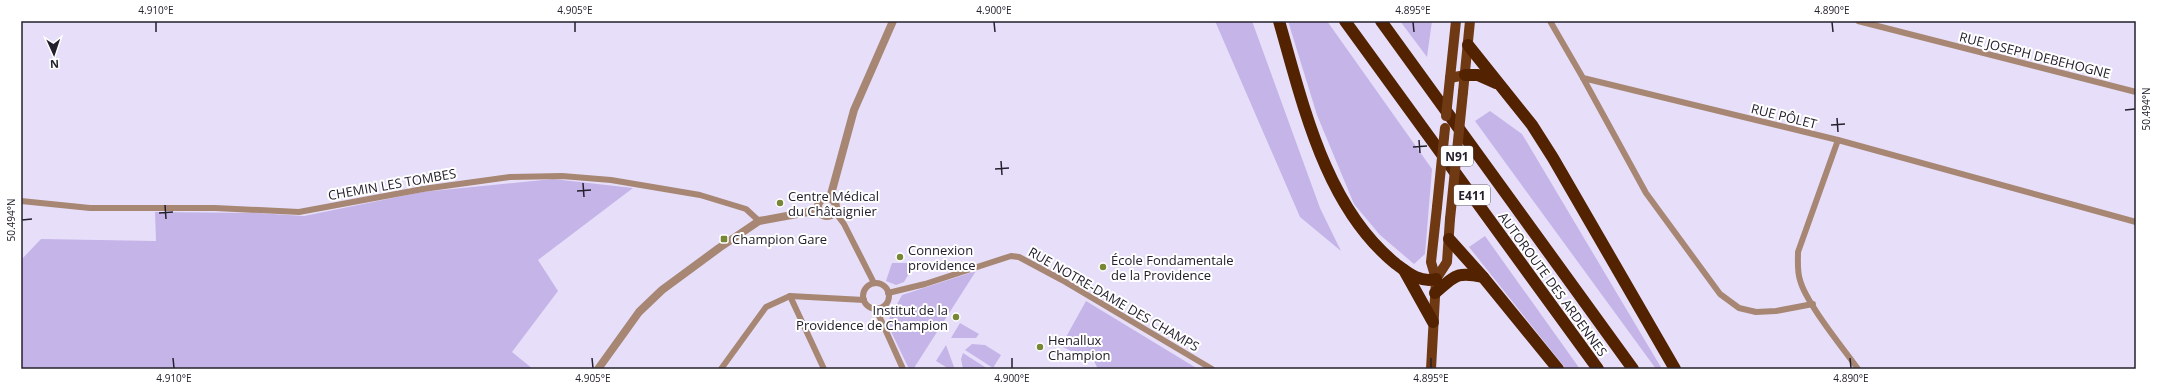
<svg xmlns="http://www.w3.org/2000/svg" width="2157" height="390" font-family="'Open Sans',sans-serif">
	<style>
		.green { fill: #c5b4e8 }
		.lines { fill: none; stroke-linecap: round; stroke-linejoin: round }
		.minor { stroke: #a78774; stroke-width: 6 }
		.tertiary { stroke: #a78774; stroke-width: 8 }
		.primary { stroke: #6f3914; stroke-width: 10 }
		.motorway { stroke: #532200; stroke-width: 12 }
		.primary-bridge { stroke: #6f3914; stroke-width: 10 }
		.ticks { fill: none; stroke: #24202d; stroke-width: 1.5 }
		.poi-dot { fill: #778736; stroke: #fff; stroke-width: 1.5 }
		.labels { text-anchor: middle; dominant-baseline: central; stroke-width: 4; stroke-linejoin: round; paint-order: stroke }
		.shield { fill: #fff; stroke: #66636c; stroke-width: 1 }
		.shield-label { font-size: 12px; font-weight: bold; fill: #24202d }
		.street-label { font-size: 13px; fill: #24202d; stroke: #fff }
		.poi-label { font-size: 13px; fill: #24202d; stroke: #fff; text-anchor: start }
		.neatline { fill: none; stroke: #24202d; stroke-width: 1.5 }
		.ticks-label { font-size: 10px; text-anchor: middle; fill: #24202d }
	</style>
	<rect width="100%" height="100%" fill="#e7dffa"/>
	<g class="green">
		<path d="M1215,21H1252L1320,208L1341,251L1300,217Z"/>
		<path d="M1288,21H1327L1432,169L1425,254L1414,264L1380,235L1354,204L1317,115Z"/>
		<path d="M1400,21H1432L1427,57Z"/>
		<path d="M1490,111L1522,134L1662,369H1656L1475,121Z"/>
		<path d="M553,179L633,188L538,260L558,291L512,352L533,369H21V260L41,239L156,241L155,212L257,213L304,216L422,192Z"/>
		<path d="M1485,236L1580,369H1566L1469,247Z"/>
		<path d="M892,263H915L904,282L896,285L886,281Z"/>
		<path d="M976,271L914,368L909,369L887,323L902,295Z"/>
		<path d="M1086,301L1198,369H1098L1093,359L1084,352H1073L1061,346Z"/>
		<path d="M960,323L979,334L976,338H951Z"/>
		<path d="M972,344L985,345L1001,355L993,368L965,350Z"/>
		<path d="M946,345L954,367L953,369H949L936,361Z"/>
		<path d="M963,353L988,369H963L961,359Z"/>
	</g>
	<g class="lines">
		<g class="minor">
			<path d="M1550,21L1583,78L1838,140L2136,222"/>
			<path d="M1858,21L2136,92"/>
			<path d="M1583,78L1646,193L1720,294L1739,308L1756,312L1776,311L1813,304"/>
			<path d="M1838,140L1798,252C1798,261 1797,271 1800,280C1806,303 1843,348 1858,369"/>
			<path d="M21,201L90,208H215L299,212L423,189L510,177L562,176L611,180L700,195L746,209L759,221"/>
			<path d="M835,212L844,224L874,283"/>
			<circle cx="876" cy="296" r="13"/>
			<path d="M888,293L925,284L1011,256L1019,257L1062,280L1212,369"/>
			<path d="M790,296L824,369"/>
			<path d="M876,309L903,369"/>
			<path d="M721,369L766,307L790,296L864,300"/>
		</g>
		<g class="tertiary">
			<path d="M830,198L854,110L893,21"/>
			<circle cx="827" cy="207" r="9"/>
			<path d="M598,369L639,312L662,290L719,248L759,221L819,210"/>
		</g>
		<g class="primary">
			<path d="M1456,21L1450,78L1465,75"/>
			<path d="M1463,92L1470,21"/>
			<path d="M1436,279L1447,262L1450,219"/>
			<path d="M1431,369L1436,279L1431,262L1437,207"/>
		</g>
		<g class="motorway">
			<path d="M1279,21C1303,104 1325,207 1396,264C1408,273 1420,283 1436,279"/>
			<path d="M1345,21L1598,369"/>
			<path d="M1381,21L1633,369"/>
			<path d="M1468,45L1532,125L1553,158L1675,369"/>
			<path d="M1465,75H1478L1496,83"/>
			<path d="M1449,239L1483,277L1558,369"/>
			<path d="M1404,270L1433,322"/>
			<path d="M1435,293C1455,276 1456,271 1483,277"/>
		</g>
		<g class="primary-bridge">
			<path d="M1446,116L1450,78"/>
			<path d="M1437,207L1445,128"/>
			<path d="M1450,219L1463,92"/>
		</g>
	</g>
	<path class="ticks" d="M156,22V32M575,22V32M994,22L995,32M1413,22L1414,32M1832,22L1833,32M2125,110L2135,109M1837,118L1838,132M1831,125L1845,124M1419,140L1420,153M1413,147L1427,146M1001,161L1002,175M995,169L1009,168M583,183L584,197M577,191L591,190M165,205L166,219M159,213L173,212M22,220L32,219M173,358L174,368M592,358L593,368M1012,358V368M1431,358V368M1850,358L1851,368"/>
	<g class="poi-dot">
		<circle cx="780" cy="203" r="4"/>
		<rect x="720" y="235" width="8" height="8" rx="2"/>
		<circle cx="900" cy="257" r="4"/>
		<circle cx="1103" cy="267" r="4"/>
		<circle cx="956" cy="317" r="4"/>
		<circle cx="1040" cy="347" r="4"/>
	</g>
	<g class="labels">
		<g class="shield">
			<rect x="1441" y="146" width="32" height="20" rx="3"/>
			<rect x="1454" y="185" width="36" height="20" rx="3"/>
		</g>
		<g class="shield-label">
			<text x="1457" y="156">N91</text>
			<text x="1472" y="195">E411</text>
		</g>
		<g class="street-label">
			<text transform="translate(2035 55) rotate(14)">RUE JOSEPH DEBEHOGNE</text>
			<text transform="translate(1784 116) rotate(14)">RUE PÔLET</text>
			<text transform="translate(392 184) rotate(-10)">CHEMIN LES TOMBES</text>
			<text transform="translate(1553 284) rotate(54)">AUTOROUTE DES ARDENNES</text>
			<text transform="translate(1114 299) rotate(30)">RUE NOTRE-DAME DES CHAMPS</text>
		</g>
		<g class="poi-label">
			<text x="788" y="196">Centre Médical<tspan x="788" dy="15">du Châtaignier</tspan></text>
			<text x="732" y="239">Champion Gare</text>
			<text x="908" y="250">Connexion<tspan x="908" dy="15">providence</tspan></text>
			<text x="1111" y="260">École Fondamentale<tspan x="1111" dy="15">de la Providence</tspan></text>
			<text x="948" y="310" text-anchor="end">Institut de la<tspan x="948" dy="15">Providence de Champion</tspan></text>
			<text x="1048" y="340">Henallux<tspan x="1048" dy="15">Champion</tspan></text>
		</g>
	</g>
	<rect width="2157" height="390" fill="none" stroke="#ffffff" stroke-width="44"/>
	<g transform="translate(54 54) rotate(177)" stroke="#ffffff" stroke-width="3" paint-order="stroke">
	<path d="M0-3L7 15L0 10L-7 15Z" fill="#24202d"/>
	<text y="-6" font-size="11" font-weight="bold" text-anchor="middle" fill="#24202d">N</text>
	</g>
	<rect x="22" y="22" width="2113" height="346" class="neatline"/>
	<g class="ticks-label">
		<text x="156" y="14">4.910°E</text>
		<text x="575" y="14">4.905°E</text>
		<text x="994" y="14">4.900°E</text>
		<text x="1413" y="14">4.895°E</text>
		<text x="1832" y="14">4.890°E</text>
		<text transform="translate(2146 109) rotate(-90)" y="4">50.494°N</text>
		<text transform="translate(11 220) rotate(-90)" y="4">50.494°N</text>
		<text x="174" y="382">4.910°E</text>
		<text x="593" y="382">4.905°E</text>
		<text x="1012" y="382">4.900°E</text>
		<text x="1431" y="382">4.895°E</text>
		<text x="1851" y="382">4.890°E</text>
	</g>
</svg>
